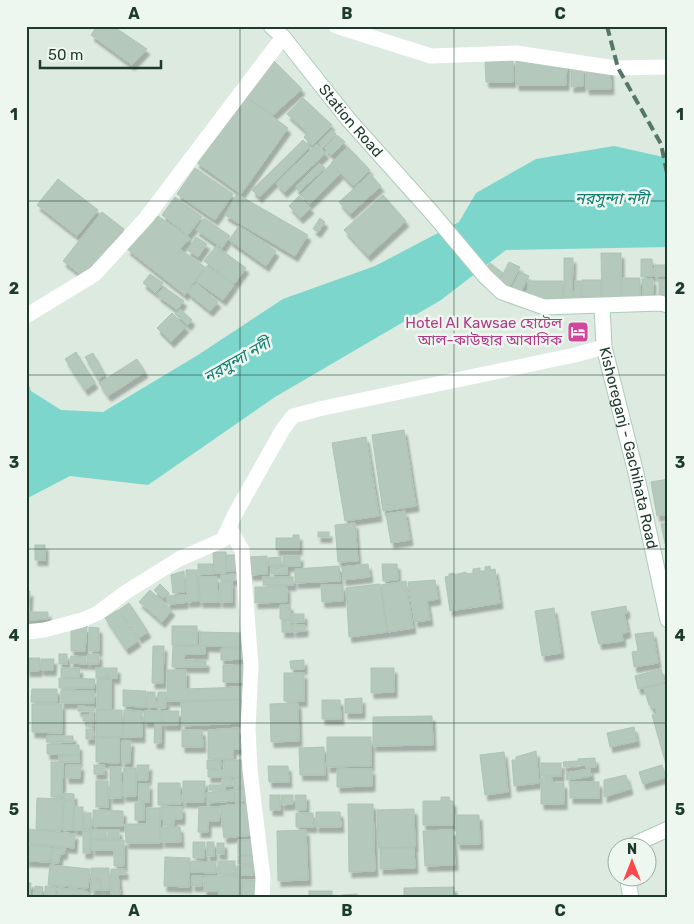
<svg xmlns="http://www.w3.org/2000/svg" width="694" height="924" font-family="Rubik,'Noto Sans Bengali',sans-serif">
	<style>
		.water { fill: #7dd6cc }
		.building { fill: #b4c8bb; stroke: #aec4b5; filter: url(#shadow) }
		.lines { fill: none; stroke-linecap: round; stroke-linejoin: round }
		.secondary-casing { stroke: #aecbb9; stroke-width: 17 }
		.minor { stroke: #fff; stroke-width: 15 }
		.tertiary { stroke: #fff; stroke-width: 15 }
		.secondary { stroke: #fff; stroke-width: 15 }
		.rail { stroke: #567766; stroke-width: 4; stroke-dasharray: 10 5; stroke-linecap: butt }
		.grid { fill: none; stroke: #1d3b2b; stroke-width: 1; stroke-opacity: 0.55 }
		.labels { text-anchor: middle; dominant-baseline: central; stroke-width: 5; stroke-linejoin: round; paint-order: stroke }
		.street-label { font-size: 15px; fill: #1d3b2b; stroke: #edf7ef }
		.hotel-label { font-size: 15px; fill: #b23c85; stroke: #edf7ef; text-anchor: end }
		.water-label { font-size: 16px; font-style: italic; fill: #127c71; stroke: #edf7ef }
		.neatline { fill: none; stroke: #1d3b2b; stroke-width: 2 }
		.grid-label { font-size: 16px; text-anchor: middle; font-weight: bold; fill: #1d3b2b }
	</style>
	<defs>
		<filter id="shadow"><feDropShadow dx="3" dy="5.5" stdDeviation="1" flood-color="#0004"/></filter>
	</defs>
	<rect width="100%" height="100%" fill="#dceae0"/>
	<path class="water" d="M614,146L668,158V247L506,250L441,300L275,397L148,485L70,476L26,499V377L31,391L61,410L103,412L198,355L283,299L375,266L459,222L476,193L536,159Z"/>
	<g class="building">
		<path d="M97,26H113L147,49L132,65L91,35Z"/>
		<path d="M513,59V82H486L485,60Z"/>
		<path d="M274,61L302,89L273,115L245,96Z"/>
		<path d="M516,61L567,62L566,85H516Z"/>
		<path d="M571,67H583V86L571,87Z"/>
		<path d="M586,68H610L611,89H586Z"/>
		<path d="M244,96L288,128L241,194L196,162Z"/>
		<path d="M303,98L332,125L312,146L304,137L308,133L287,114Z"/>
		<path d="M332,130L336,134L322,147L318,143Z"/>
		<path d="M337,135L345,142L332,155L324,148Z"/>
		<path d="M303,140L310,147L259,197L252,190Z"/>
		<path d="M317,144L326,153L284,192L276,183Z"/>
		<path d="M348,147L370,170L353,186L331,163Z"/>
		<path d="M320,163L325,168L299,191L295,187Z"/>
		<path d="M331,164L340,174L309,204L300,195Z"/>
		<path d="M195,168L233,194L215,220L177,194Z"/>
		<path d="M370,174L381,186L350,214L339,202Z"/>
		<path d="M58,179L98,210L77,236L37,205Z"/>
		<path d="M237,194L308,235L295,256L225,215Z"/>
		<path d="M383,195L406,221L368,256L344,230Z"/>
		<path d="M299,196L311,208L300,218L289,206Z"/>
		<path d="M175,197L202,217L188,235L162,215Z"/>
		<path d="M102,212L124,229L85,278L63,261Z"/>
		<path d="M158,216L190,238L180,249L205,267L185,295L127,249Z"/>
		<path d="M204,218L230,236L222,248L196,230Z"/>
		<path d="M320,218L325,222L318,232L313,229Z"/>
		<path d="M239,226L276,251L266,266L229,240Z"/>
		<path d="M196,237L207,244L198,257L187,250Z"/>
		<path d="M216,246L246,268L234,284L204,261Z"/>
		<path d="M601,253H621V297H602Z"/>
		<path d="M564,258H573L572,298L564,297Z"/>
		<path d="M641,259H652L653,276L641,277Z"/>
		<path d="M509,262L520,267L508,290L498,284Z"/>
		<path d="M490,263L503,273L496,282L484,272Z"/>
		<rect x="655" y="265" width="12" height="11"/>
		<path d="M207,266L234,285L223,300L196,281Z"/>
		<path d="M520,272L529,276L519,295L510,291Z"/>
		<path d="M150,274L163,283L156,293L143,283Z"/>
		<path d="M622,278H640V297L622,298Z"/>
		<path d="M642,279H653V294H643Z"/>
		<rect x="582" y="280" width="19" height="17"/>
		<rect x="659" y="280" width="9" height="15"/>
		<path d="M528,281H563V299L527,298Z"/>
		<path d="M575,281H581V298H574Z"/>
		<path d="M196,283L218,302L210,311L188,293Z"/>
		<path d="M164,287L184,301L177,310L157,295Z"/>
		<path d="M180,309L192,320L188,325L175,314Z"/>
		<path d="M172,313L186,327L171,342L157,328Z"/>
		<path d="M76,352L95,383L85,390L65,359Z"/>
		<path d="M93,353L105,375L98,379L85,357Z"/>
		<path d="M137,359L145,372L108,396L99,383Z"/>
		<path d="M404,430L416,506L383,511L372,435Z"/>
		<path d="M366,437L379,516L345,521L332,443Z"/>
		<path d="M668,479V514L657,516L651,482Z"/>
		<path d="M405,511L410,540L391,543L386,514Z"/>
		<path d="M668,522V553H667L661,524Z"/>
		<path d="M355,523L358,561L338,562L335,525Z"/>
		<rect x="318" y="532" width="11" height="5"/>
		<path d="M293,535H299V550H276V538H293Z"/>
		<rect x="35" y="545" width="10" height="15"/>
		<path d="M213,552H226V573H214Z"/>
		<path d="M226,555H237V571H227Z"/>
		<path d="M267,556V574L250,575L249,557Z"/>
		<rect x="283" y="556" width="17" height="10"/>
		<path d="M281,557V565H268V558Z"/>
		<rect x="198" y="564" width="15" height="10"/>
		<path d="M368,564L370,577L343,580L342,567Z"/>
		<path d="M382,564H397L398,580L383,581Z"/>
		<path d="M339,566L340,581L295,583V569Z"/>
		<path d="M490,566L491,570L495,569L500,603L450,611L445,577L449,576V574L454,573V575L466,572V574L473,573V569L480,568V571H485V567Z"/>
		<rect x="271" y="567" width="16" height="7"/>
		<path d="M186,570H197L198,601L187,602Z"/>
		<path d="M184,571L185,592L173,593L171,575Z"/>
		<path d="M235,574V580L221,581V575Z"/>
		<path d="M199,577H217L218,602H200Z"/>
		<rect x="263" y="577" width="30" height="8"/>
		<path d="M435,580L438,599L427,601L430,620L415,622L408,582Z"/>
		<path d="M406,581L413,628L388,632L381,585Z"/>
		<rect x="220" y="582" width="12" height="20"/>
		<path d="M160,584L169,593L163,599L154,590Z"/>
		<path d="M380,584L387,632L349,637L346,588Z"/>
		<path d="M321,585H343V601L322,602Z"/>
		<path d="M255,587H287V602L255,603Z"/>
		<path d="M150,590L172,610L162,622L139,602Z"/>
		<path d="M26,591H30L28,622H26Z"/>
		<path d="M185,595V603L167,604V596Z"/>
		<path d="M129,603L148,632L139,638L119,610Z"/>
		<path d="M280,605H290L291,619H280Z"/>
		<path d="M626,606L627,613H624L628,632L622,634L623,641L599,644L591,612Z"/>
		<path d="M554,608L561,653L542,656L535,611Z"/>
		<path d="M118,610L138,641L126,649L105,618Z"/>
		<path d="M29,612H48V619L30,620Z"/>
		<rect x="293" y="614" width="11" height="8"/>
		<rect x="282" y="620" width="9" height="12"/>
		<path d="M293,625H305V631L293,632Z"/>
		<path d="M87,626L85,651H71V630Z"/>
		<rect x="172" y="626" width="25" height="19"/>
		<path d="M89,627L99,628V651H89Z"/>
		<path d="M200,632L243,633L242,647L200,646Z"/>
		<path d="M653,632L658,663L634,667L632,652L638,651L635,634Z"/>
		<path d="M153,646H164L163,683H152Z"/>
		<path d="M173,646H205V654H185L184,660L206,661V667H172Z"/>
		<path d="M221,649H245L246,659L221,660Z"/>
		<rect x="59" y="654" width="8" height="10"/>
		<path d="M88,654H99V664H87Z"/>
		<path d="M71,656L86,657V664L70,663Z"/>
		<path d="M27,658H40L39,671H27Z"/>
		<path d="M41,659H54L53,670H41Z"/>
		<path d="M304,660V669H291L290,661Z"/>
		<path d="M223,665L245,666V682H223Z"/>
		<path d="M61,668H80L79,678L61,677Z"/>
		<rect x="96" y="668" width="11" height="10"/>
		<rect x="108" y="668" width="9" height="10"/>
		<path d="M371,668H394V692L371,693Z"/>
		<path d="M661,669L664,682L638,689L635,676Z"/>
		<path d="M167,670H186V689L243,687V699L167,701Z"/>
		<rect x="284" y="673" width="20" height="28"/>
		<path d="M59,678L95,679L94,688H59Z"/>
		<rect x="97" y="679" width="14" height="31"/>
		<path d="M667,683L668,686V771L652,715L657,713L655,708L652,709L650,704L649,705L644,688Z"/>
		<path d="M32,689H57V702H31Z"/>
		<path d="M61,690L94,691V703H61Z"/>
		<path d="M123,690L146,691L145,707L123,706Z"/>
		<rect x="147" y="692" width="8" height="15"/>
		<path d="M158,692H166V708H157Z"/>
		<path d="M362,698V713H345V699Z"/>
		<path d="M240,700L241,723L182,726L181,702Z"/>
		<path d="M322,700H340L341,719H322Z"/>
		<path d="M298,703L299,741L271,742L270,704Z"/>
		<path d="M32,704H62V733L32,732Z"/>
		<path d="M78,706L94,707V711H78Z"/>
		<rect x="96" y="710" width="26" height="27"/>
		<path d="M124,710L142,711V737H123Z"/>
		<path d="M144,711H162L161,743H154L155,722H144Z"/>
		<path d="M163,711H179L178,725H163Z"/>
		<path d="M90,712H93V727H88V721H83V715H90Z"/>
		<path d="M432,716L433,745L373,746V717Z"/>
		<path d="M634,727L637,741L610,747L607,733Z"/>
		<path d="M239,728L240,749H233V759H208V730Z"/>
		<rect x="86" y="729" width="7" height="10"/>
		<path d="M182,730H202L203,747H182Z"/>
		<path d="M47,736H73V742H46Z"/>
		<path d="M327,737H371V766L327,767Z"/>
		<path d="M96,738H119V763L96,762Z"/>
		<path d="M122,741H131L130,763H122Z"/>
		<path d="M47,744L79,745V755L47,754Z"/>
		<path d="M324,747L325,775H300L299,748Z"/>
		<path d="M536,751L539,783L514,786L512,760H516V757Z"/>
		<path d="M504,752L508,792L485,795L480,755Z"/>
		<rect x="59" y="756" width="20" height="6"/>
		<path d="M595,758L596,767L586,768V765H578V759Z"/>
		<path d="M207,760L221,761L220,769H207Z"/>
		<path d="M224,760H245V777H208V770H224Z"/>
		<path d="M577,761V766L564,767L563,762Z"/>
		<path d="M51,762H63L62,797H51Z"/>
		<rect x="541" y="763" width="20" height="13"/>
		<path d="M66,765H81L80,778H66Z"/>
		<rect x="94" y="765" width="10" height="9"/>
		<path d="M137,765H149L148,780H137Z"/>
		<path d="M662,765L666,777L643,784L639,772Z"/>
		<path d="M268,766H288L289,782H269Z"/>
		<rect x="110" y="767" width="11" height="31"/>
		<path d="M124,768H136V796H123Z"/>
		<path d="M337,769H372V786L337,787Z"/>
		<path d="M590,769L591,776L567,780L566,773Z"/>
		<path d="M626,775L630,789L604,797V780Z"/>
		<rect x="234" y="778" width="12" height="9"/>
		<path d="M541,778H552V783H564V804H541Z"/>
		<path d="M222,779H232V786H225V790H209V785H222Z"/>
		<rect x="96" y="781" width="12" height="26"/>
		<path d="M183,781H205L204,802H183Z"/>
		<rect x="570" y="782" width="29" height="16"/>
		<path d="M158,783H180L181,804L158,805Z"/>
		<rect x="139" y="784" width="10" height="18"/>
		<path d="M248,788L249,801L235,802L234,789Z"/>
		<path d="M233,790L234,801L207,803L206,793Z"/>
		<path d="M64,793L74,794V800H64Z"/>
		<rect x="270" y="795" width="10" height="15"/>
		<path d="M281,795H293V804L282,805Z"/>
		<path d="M295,795H306V810H296Z"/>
		<path d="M441,797H449L450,801H453V825H423V801H441Z"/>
		<path d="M37,798L63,799L61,830L36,829Z"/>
		<path d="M64,801H74L72,830H63Z"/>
		<rect x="135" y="803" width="9" height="17"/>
		<path d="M249,803L253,835L224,838L220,806Z"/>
		<path d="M348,804H373L375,871L349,872Z"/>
		<rect x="74" y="807" width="9" height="23"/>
		<path d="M161,807H182V819H174V825H164V819H161Z"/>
		<path d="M199,807H219V821H208V832H198Z"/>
		<path d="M147,808H160V843H126L125,824H147Z"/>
		<path d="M414,809L415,847L378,848L377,810Z"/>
		<path d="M93,810L123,811V826H93Z"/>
		<path d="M316,812H340L341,827H316Z"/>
		<rect x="84" y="813" width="7" height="16"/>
		<path d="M296,813H313L314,827H296Z"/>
		<path d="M456,815H479L480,844H457Z"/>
		<path d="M162,827H180L181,842H162Z"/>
		<path d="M28,829L75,834L74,848L27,843Z"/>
		<rect x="91" y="830" width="15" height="9"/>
		<rect x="108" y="830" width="11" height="9"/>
		<path d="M306,830L308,880L278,881L277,831Z"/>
		<path d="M453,830L455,865L425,866L423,831Z"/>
		<rect x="83" y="831" width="7" height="22"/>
		<path d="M92,840H124V866H114V850H92Z"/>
		<path d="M238,840H254L253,855H238Z"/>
		<path d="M193,842H205L204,858H193Z"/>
		<rect x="207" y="842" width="7" height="14"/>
		<rect x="217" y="843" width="7" height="11"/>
		<path d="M26,845L51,847L50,862L26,861Z"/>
		<path d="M53,848H65L64,854H60L59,863H51Z"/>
		<path d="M380,848H414L415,868L380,869Z"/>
		<rect x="238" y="856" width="15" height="8"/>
		<path d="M165,857L190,858L189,887L164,886Z"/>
		<path d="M191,861L216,862V873L190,872Z"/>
		<rect x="218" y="861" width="17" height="13"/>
		<path d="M50,865L90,869L88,888L48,885Z"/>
		<rect x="237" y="866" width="16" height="9"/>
		<path d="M91,868H109V890H101V879H91Z"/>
		<path d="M111,869H125V874H118L120,894H111Z"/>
		<path d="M192,876H203L202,886H192Z"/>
		<path d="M204,876H240V898H219V891H204Z"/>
		<rect x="242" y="880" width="13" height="18"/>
		<rect x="91" y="881" width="9" height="9"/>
		<path d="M26,882L31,883L30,898H26Z"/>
		<path d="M35,886L43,887L42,898H34Z"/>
		<path d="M45,886L56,887L55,898H45Z"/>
		<path d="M454,887V898H404V888Z"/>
		<path d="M58,888L85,890V892L91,893L90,898H57Z"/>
		<rect x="309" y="891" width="23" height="7"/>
		<path d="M357,894V898H342V895Z"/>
	</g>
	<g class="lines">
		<g class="secondary-casing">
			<g id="secondary">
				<path id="s1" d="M271,26L283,37L348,119L433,214L485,276L502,292L544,307L660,303L668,305"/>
				<path id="s2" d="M602,306L604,347L636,473L668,620"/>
				<path d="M634,846L637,843L668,829"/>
				<path d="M627,876L631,898"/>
			</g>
		</g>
		<path class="minor" d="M229,527L242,550L251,666L248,729L250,770L263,878L262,898"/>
		<g class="tertiary">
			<path d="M336,26L431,56L516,53L615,68L668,67"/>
			<path d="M26,316L95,274L146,218L283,37"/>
			<path d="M26,632L44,630L82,620L98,613L126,592L179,559L223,540L235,514L283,429L293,416L319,409L575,355L604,347"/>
		</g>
		<use href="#secondary" class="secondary"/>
		<path class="rail" d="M607,26L618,68L661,144L668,178"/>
	</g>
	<path class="grid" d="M240,26V898M454,26V898M26,201H668M26,375H668M26,549H668M26,723H668"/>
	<defs>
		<g id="hotel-square" transform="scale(1.125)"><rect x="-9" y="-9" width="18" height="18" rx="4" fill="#d1479c" stroke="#edf7ef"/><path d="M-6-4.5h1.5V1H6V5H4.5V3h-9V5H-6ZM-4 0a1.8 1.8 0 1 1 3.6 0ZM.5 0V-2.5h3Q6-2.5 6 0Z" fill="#fff"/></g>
	</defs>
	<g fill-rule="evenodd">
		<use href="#hotel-square" x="578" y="332"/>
	</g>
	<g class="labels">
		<g class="street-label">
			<text stroke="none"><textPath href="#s1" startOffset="124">Station Road</textPath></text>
			<text stroke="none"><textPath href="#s2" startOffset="145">Kishoreganj - Gachihata Road</textPath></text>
		</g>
		<g class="hotel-label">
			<text x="562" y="323">Hotel Al Kawsae হোটেল<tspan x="562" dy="17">আল-কাউছার আবাসিক</tspan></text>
		</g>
		<g class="water-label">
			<text x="612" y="198">নরসুন্দা নদী</text>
			<text transform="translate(237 360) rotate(-30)">নরসুন্দা নদী</text>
		</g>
	</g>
	<rect width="694" height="924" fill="none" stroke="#edf7ef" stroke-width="55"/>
	<g transform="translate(632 862)"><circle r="24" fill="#edf7ef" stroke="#9aaca1"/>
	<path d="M0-4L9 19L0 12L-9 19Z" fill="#ff464a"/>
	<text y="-8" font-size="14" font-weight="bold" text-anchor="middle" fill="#1d3b2b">N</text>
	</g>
	<path d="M40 60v8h121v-8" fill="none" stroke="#1d3b2b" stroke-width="2.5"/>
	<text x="48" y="60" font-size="15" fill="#1d3b2b" stroke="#edf7ef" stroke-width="4" paint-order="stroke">50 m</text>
	<rect x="28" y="28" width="638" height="868" class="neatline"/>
	<g class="grid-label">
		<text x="134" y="19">A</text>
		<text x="347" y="19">B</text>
		<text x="560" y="19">C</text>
		<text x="14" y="120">1</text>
		<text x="680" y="120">1</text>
		<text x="14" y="294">2</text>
		<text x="680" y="294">2</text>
		<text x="14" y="468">3</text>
		<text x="680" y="468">3</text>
		<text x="14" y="641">4</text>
		<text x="680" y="641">4</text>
		<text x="14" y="815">5</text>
		<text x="680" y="815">5</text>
		<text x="134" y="916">A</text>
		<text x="347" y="916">B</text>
		<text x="560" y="916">C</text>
	</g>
</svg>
